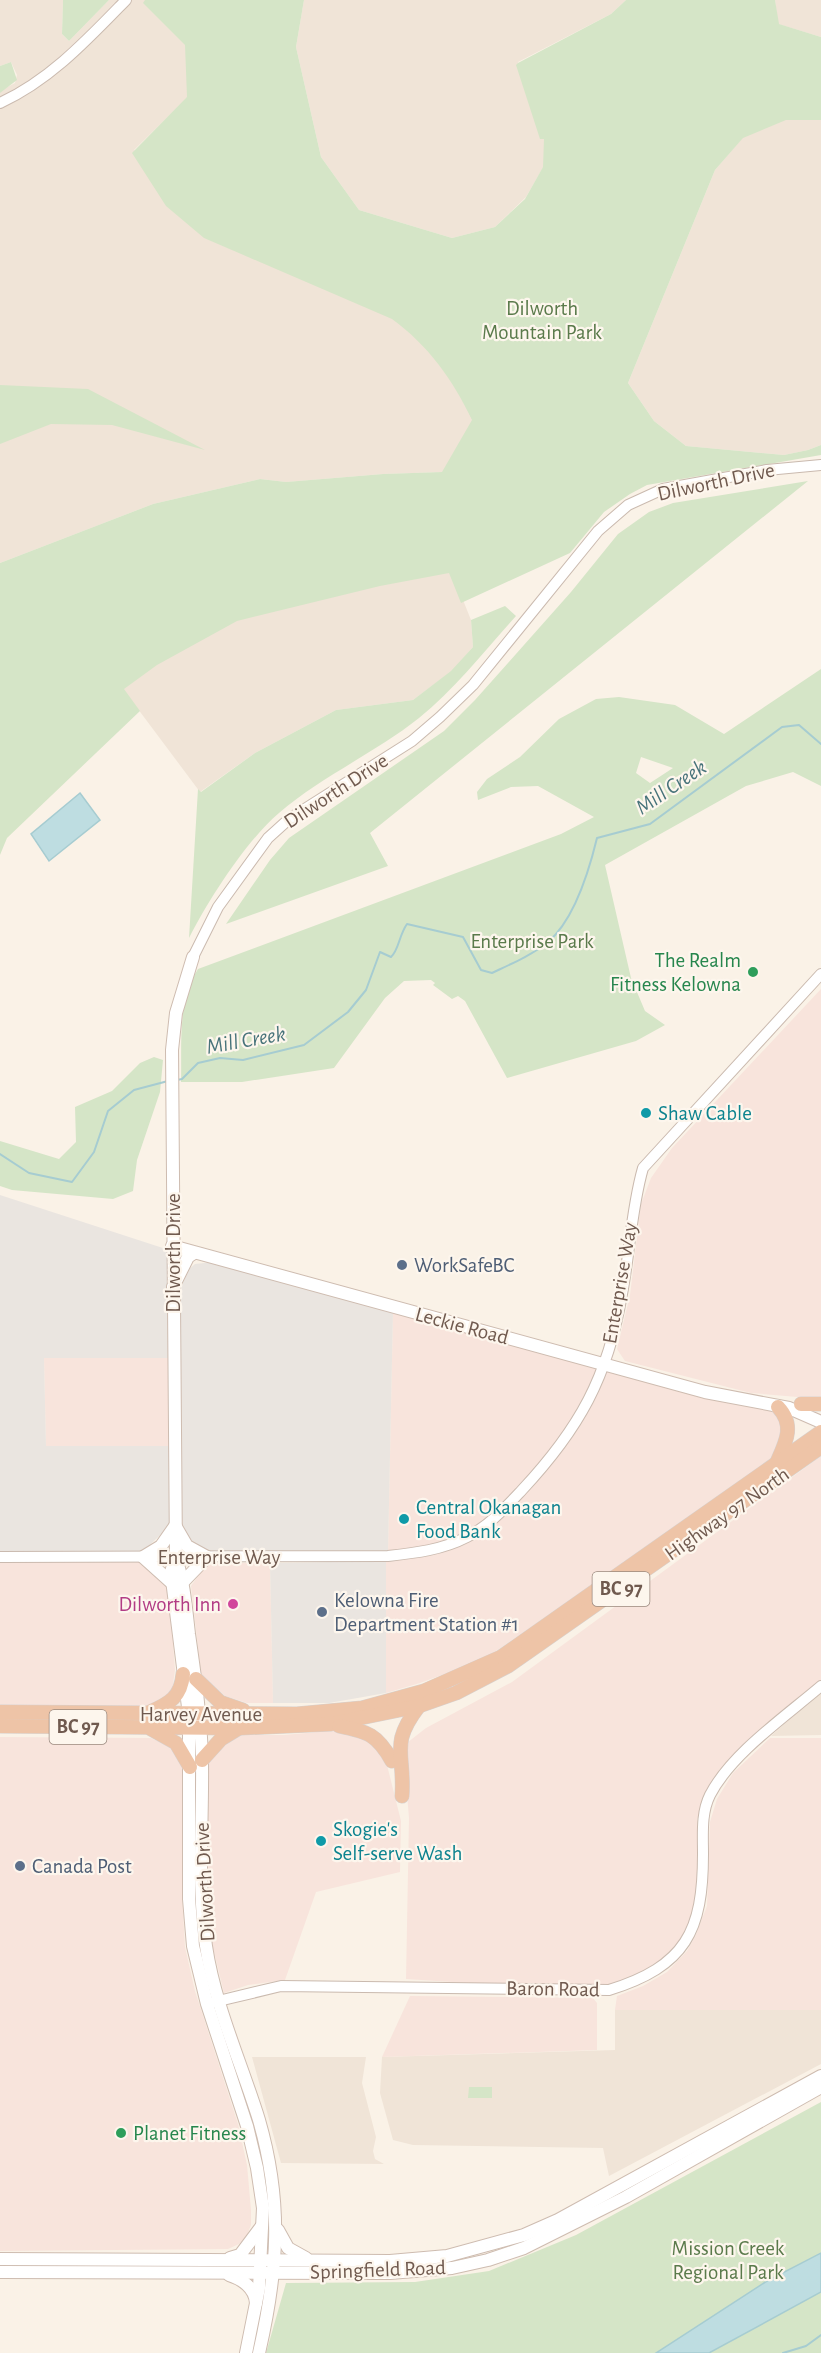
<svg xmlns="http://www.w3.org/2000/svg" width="821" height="2353" font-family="'Alegreya Sans',sans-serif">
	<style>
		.residential { fill: #f0e4d7 }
		.commercial { fill: #f8e4dc }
		.industrial { fill: #eae5e0 }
		.green { fill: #d5e5c7; fill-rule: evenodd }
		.water { fill: #bedde1; stroke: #a6ccd1; stroke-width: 1.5 }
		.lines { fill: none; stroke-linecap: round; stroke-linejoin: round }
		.stream { stroke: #a6ccd1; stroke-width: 2 }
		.tertiary-casing { stroke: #cabaaf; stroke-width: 12 }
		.secondary-casing { stroke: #cebcb0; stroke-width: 14 }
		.trunk-casing { stroke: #d7d1ce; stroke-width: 15 }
		.tertiary { stroke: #fff; stroke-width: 10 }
		.secondary { stroke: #fff; stroke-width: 12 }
		.trunk { stroke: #eec4a7; stroke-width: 14 }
		.leisure-dot { fill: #2e9e5b; stroke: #fdf6ed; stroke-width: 2 }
		.culture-dot { fill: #0f9aa8; stroke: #fdf6ed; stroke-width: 2 }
		.service-dot { fill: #5c6f8a; stroke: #fdf6ed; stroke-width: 2 }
		.hotel-dot { fill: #d1479c; stroke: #fdf6ed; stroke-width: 2 }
		.labels { text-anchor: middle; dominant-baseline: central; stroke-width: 4.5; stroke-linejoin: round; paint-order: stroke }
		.shield { fill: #fdf6ed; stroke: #9a897e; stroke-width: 1.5 }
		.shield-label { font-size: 20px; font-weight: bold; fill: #705a4f }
		.park-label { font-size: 21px; fill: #5a7a4b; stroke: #fdf6ed }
		.street-label { font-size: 21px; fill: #705a4f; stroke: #fdf6ed }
		.leisure-label { font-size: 21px; fill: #27864d; stroke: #fdf6ed; text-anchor: end }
		.culture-label { font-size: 21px; fill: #0d838f; stroke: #fdf6ed; text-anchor: start }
		.service-label { font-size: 21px; fill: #4e5e75; stroke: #fdf6ed; text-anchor: start }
		.hotel-label { font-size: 21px; fill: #b23c85; stroke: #fdf6ed; text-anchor: end }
		.water-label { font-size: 22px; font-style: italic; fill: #47737a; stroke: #fdf6ed }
	</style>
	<rect width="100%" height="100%" fill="#faf2e7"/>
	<g class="residential">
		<path d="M0,0H63L62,34L69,41L109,0H145L187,42L190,95L134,150L419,334L458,384L475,417L443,472L383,474L286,482L260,479L153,504L0,563V91L15,83L17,75L11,62L0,66Z"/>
		<path d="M304,0H626L611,14L518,62L547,136L545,164L526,197L495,227L452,238L359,210L321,157L296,47Z"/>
		<path d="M775,0H821V37L778,24Z"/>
		<path d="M821,116V445L808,450L784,455L686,446L654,421L628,383L715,170L745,135L788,117Z"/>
		<path d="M451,570L471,620L473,647L452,671L413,700L336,710L255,753L200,792L123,689L159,662L239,618L382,583Z"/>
		<path d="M821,1691V1735L771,1736Z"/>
		<path d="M615,2010H821V2064L609,2176L603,2148L413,2145L393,2140L380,2093L382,2057L615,2050Z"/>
		<path d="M252,2057H366L362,2083L376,2137L373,2151L375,2159L384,2164L281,2163Z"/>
	</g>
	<g class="commercial">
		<path d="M821,989V1399L751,1393L625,1361L617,1349L630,1295L641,1204L651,1178L672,1148Z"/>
		<path d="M393,1312L598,1366L582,1408L557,1446L495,1513L464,1534L430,1548L388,1553Z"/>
		<path d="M44,1358H168L170,1446H46Z"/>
		<path d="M606,1369L776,1412L784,1434L772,1463L483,1660L420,1683L386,1693V1561L428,1556L469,1541L496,1521L559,1455L587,1414Z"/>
		<path d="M821,1456V1681L719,1770L697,1819L699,1888L693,1916L679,1943L661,1964L636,1978L607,1986L483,1984L406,1979L409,1818L403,1746L426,1728L512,1682Z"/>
		<path d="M0,1561H143L169,1588L175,1670L172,1692L147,1706L0,1705Z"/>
		<path d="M207,1563H270L273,1703H247L225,1696L201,1674L191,1586Z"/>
		<path d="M339,1730L366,1739L385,1757L401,1821L400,1872L316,1892L285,1980L248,1985L224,1993L208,1927L205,1867L206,1759L237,1735H284Z"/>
		<path d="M0,1737L151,1738L171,1747L183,1767L182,1896L185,1947L195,1991L238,2124L247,2165L251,2210V2225L247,2235L239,2244L228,2249L0,2251Z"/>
		<path d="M770,1738H821V2010H615L617,1996L643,1986L667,1972L687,1951L695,1937L707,1906L710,1822L717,1799L733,1773Z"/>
		<path d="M410,1996L593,1998L597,2003V2050L382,2057Z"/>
	</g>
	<g class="industrial">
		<path d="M0,1195L169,1250L168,1358H44L46,1446H170L171,1525L141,1553L0,1552Z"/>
		<path d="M213,1262L393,1312L388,1553H205L185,1538L180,1525L176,1286L183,1274L195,1264Z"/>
		<path d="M386,1561V1693L329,1703H273L270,1563Z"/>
	</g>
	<g class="green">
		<path d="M63,0H109L69,41L62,34Z"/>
		<path d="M145,0H304L296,47L321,157L359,210L452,238L495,227L525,199L543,167L544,139H540L516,65L518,63L611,14L626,0H775L779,24L821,37V120H786L743,138L715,170L628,383L654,421L686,446L784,455L808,450L821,445V455L647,485L630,494L604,512L570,553L461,603L449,573L380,586L237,621L157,665L124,689L140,711L7,838L0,855V563L153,504L260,479L286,482L383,474L442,472L472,420C453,380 428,345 392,319L204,238L166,206L132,153L187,97L185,45L143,3Z"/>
		<path d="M11,62L17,80L0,93V66Z"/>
		<path d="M0,385L88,389L205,450L112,425L51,424L0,444Z"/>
		<path d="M808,481L370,833L388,866L226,924L270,860L289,838L444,731L475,700L571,592L618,534L649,512L673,503Z"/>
		<path d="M505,606L516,616C485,650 455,689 419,718C375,753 322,776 279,813C246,841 209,899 189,938L198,789L201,792L255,753L336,710L413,700L451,671L473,647L471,620Z"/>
		<path d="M821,669V786L793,772L746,786L605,865L631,978L645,1011L665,1025L636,1041L507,1078L465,1001L458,996L452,999L433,985L435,983L431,980L404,981L385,998L334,1068L242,1082H181C182,1046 177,1001 198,969L561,834L594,817L538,786L511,787L478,800L477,792L487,779L520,757L559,719L596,699L619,697L675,705L724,734ZM641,757L673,768L650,783L636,773Z"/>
		<path d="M154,1057L163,1060L160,1092L137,1160L133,1191L113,1199L12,1190L0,1186V1141L59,1159L76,1142L75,1107L112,1091L140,1063Z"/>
		<path d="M469,2087H492V2098H468Z"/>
		<path d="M821,2102V2353H266L286,2283L415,2282L489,2271L576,2235Z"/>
	</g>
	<g class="water">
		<path d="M80,793L100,820L49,861L31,834Z"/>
		<path d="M821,2253V2292L709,2353H656L767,2281Z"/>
	</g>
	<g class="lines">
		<g class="stream">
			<path d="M177,1080L182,1079L198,1063L220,1058L243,1060L304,1045L348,1012L366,990L380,952L391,957C399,950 399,935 407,924L463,937L481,970L492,973C511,964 532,955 548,942C574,920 589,871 597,838L650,824L782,727L799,725L821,744"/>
			<path d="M0,1154L29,1173L72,1182L94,1152L108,1111L134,1090L168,1081"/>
			<path d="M783,2353L806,2346L821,2335"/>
		</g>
		<g class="tertiary-casing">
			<g id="tertiary">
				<path d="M0,103C50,80 87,40 126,0"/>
				<path d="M193,957L218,907L268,838L289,819L412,741L440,717L473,685L598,531L628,505L663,489L767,470L821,465"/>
				<path d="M0,1557L388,1556C415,1553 442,1550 467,1537C489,1526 506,1507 522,1490C579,1429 608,1377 622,1294C630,1252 631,1210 643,1168L821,974"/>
				<path d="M210,2003L281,1986L609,1990C686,1966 703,1931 703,1854C703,1834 701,1813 710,1795C731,1754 786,1716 821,1686"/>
			</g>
		</g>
		<g class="secondary-casing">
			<g id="secondary">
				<path d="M193,957L176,1013L172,1050L176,1557L171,1572L189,1715V1899L193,1946L207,2004L247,2126L257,2168L263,2208L259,2288L246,2353"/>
				<path d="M172,1246L705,1392L789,1408L821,1422"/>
				<path d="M173,1287L188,1257L194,1253"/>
				<path d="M176,1527L187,1546L207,1557"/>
				<path d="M176,1558C184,1582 186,1608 189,1634C195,1676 201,1717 202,1760C203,1822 197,1884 206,1946C215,2006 241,2062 259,2120C283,2203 278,2270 259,2353"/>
				<path d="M182,1583L207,1557"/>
				<path d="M173,1584L143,1557L161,1546L175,1526"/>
				<path d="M278,2230L288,2248L306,2258"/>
				<path d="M230,2258L240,2255L261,2227"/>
				<path d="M0,2259L390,2261L447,2256L524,2235L558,2220L821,2076"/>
				<path d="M0,2272L390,2273L452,2268L488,2260L524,2248L626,2197L821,2087"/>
				<path d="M229,2275C242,2279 255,2288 256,2303"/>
			</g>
		</g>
		<g class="trunk-casing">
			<g id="trunk">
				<path d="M801,1404H821"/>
				<path d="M777,1462C786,1442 795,1425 778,1407"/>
				<path d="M196,1679L220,1702L243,1710"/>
				<path d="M0,1712L297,1714L362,1708L424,1691L501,1657L821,1432"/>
				<path d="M150,1712C170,1703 181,1697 183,1674"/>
				<path d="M0,1726L240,1728L331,1724L419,1706L456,1693L508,1666L821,1447"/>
				<path d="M339,1726C368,1732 377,1734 392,1761"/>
				<path d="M151,1729L176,1743L190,1767"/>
				<path d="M202,1760L221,1739L239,1728"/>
				<path d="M402,1796C405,1752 389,1745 419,1706"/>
			</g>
		</g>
		<use href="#tertiary" class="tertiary"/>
		<use href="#secondary" class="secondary"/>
		<use href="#trunk" class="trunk"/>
	</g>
	<g class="leisure-dot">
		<circle cx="753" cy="972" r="6"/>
		<circle cx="121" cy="2133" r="6"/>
	</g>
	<g class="culture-dot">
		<circle cx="646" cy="1113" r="6"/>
		<circle cx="404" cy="1519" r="6"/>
		<circle cx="321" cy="1841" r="6"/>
	</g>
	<g class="service-dot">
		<circle cx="402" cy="1265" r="6"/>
		<circle cx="322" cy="1612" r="6"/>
		<circle cx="20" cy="1866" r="6"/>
	</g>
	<circle class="hotel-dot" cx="233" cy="1604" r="6"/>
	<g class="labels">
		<g class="shield">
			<rect x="592.5" y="1572" width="57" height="34" rx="4.5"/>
			<rect x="49.5" y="1710" width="57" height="34" rx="4.5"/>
		</g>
		<g class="shield-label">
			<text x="621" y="1589">BC 97</text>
			<text x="78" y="1727">BC 97</text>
		</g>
		<g class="park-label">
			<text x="542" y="308">Dilworth<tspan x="542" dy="24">Mountain Park</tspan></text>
			<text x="532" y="941">Enterprise Park</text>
			<text x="728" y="2248">Mission Creek<tspan x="728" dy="24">Regional Park</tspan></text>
		</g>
		<g class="street-label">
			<text transform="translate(716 482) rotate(-12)">Dilworth Drive</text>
			<text transform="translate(336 791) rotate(-33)">Dilworth Drive</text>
			<text transform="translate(173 1253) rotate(-90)">Dilworth Drive</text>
			<text transform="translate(620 1283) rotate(-80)">Enterprise Way</text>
			<text transform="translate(462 1326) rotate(15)">Leckie Road</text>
			<text transform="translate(727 1514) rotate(-35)">Highway 97 North</text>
			<text x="219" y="1557">Enterprise Way</text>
			<text x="201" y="1714">Harvey Avenue</text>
			<text transform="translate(205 1882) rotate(-93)">Dilworth Drive</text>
			<text transform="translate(553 1989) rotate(1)">Baron Road</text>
			<text transform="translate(378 2270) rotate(-2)">Springfield Road</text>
		</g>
		<g class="leisure-label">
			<text x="741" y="960">The Realm<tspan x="741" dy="24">Fitness Kelowna</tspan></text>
			<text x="133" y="2133" text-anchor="start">Planet Fitness</text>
		</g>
		<g class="culture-label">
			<text x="658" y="1113">Shaw Cable</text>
			<text x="416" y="1507">Central Okanagan<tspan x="416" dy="24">Food Bank</tspan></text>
			<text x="333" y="1829">Skogie's<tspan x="333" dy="24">Self-serve Wash</tspan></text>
		</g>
		<g class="service-label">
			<text x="414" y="1265">WorkSafeBC</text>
			<text x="334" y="1600">Kelowna Fire<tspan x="334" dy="24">Department Station #1</tspan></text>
			<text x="32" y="1866">Canada Post</text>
		</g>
		<g class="hotel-label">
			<text x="221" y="1604">Dilworth Inn</text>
		</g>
		<g class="water-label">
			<text transform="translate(671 787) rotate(-34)">Mill Creek</text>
			<text transform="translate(246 1040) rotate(-10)">Mill Creek</text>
		</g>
	</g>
</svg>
